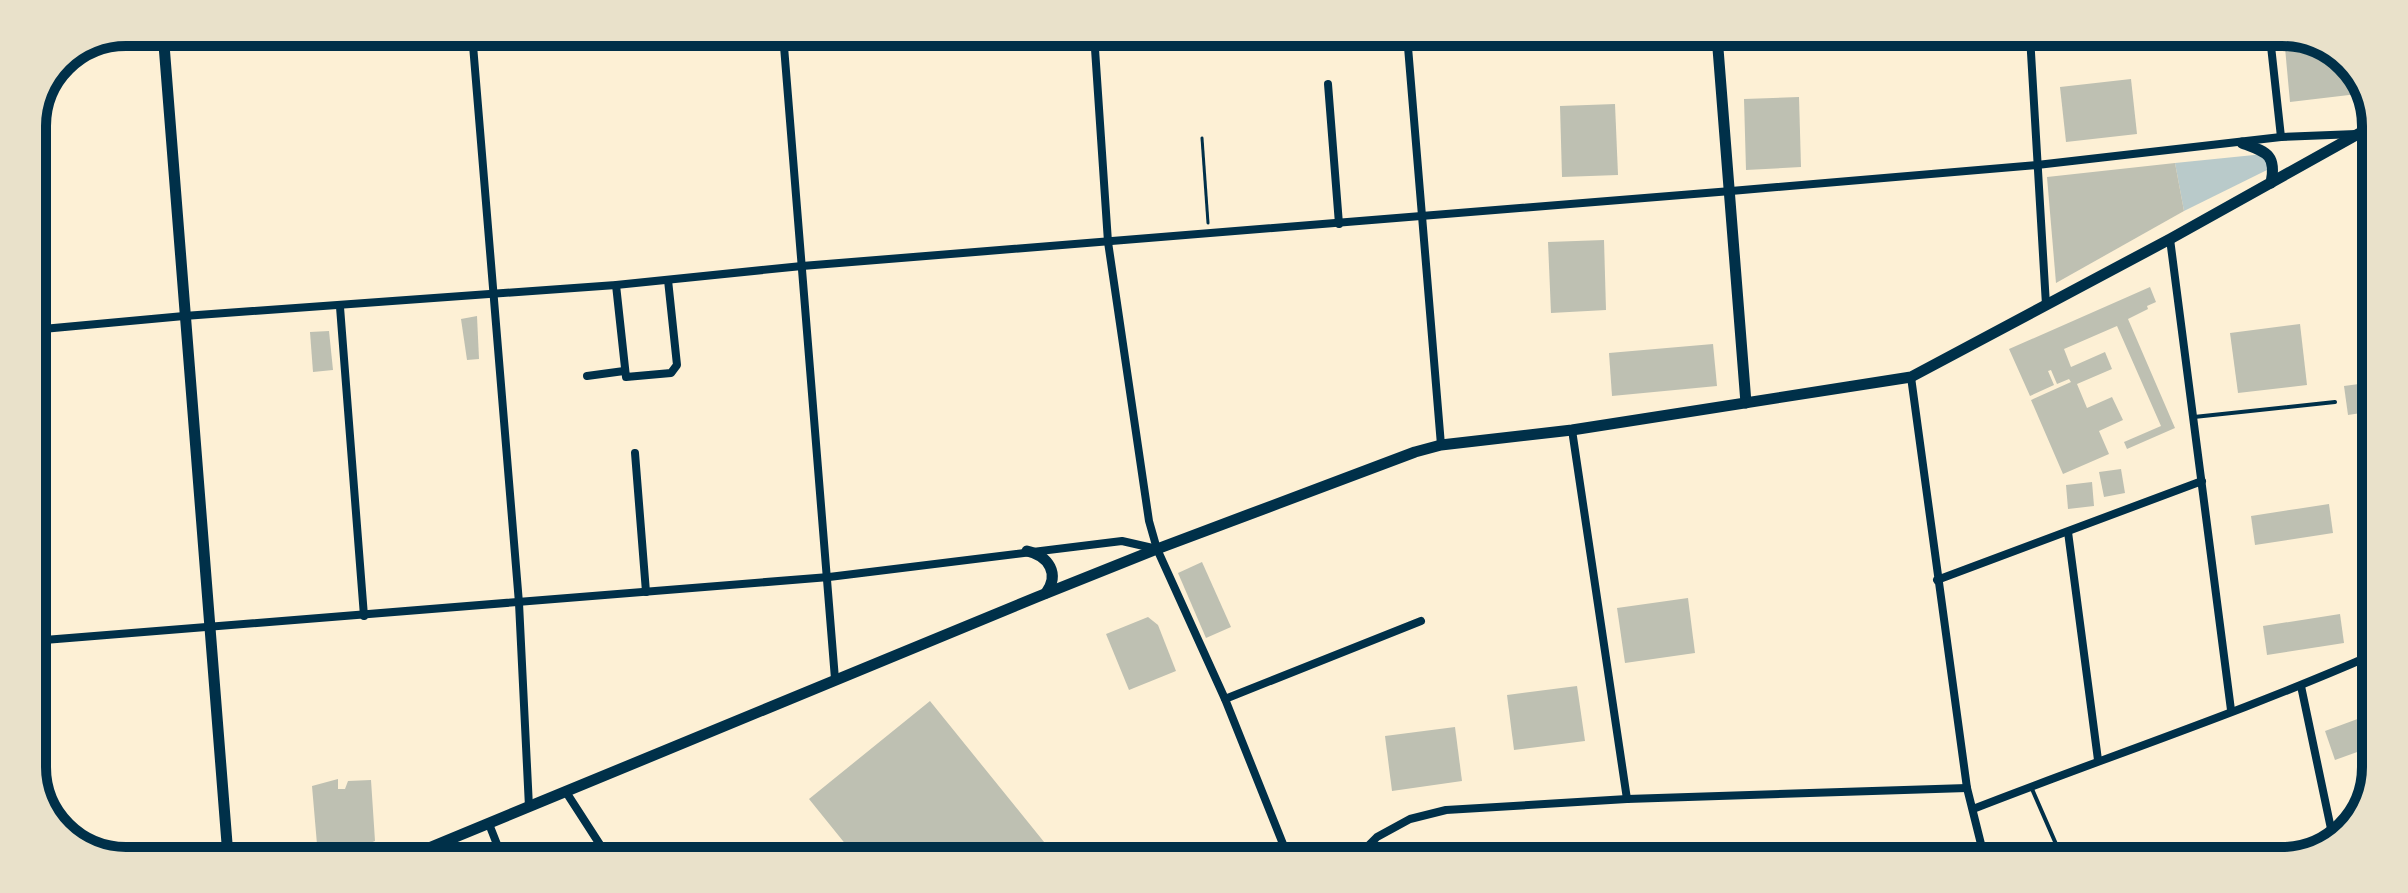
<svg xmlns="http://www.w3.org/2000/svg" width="2408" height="893" font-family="Helvetica,sans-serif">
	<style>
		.green { fill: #b9caca }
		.building { fill: #bec0b2 }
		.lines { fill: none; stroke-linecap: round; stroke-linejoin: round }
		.path { stroke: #003049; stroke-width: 3 }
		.service { stroke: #003049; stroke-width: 4 }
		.minor { stroke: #003049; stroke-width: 8 }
		.tertiary { stroke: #003049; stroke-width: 11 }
		.rim { fill: none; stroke: #003049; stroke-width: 10 }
	</style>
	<rect width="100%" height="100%" fill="#fdf0d5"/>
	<path class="green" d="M2264,154L2269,159L2267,170L2184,211L2175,163Z"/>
	<g class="building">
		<path d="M1537,35H1593V41L1537,43Z"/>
		<path d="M2284,37H2313L2356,68L2366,93L2290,102Z"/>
		<path d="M2131,79L2137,134L2066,142L2060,87Z"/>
		<path d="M1799,97L1801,167L1746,170L1744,99Z"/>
		<path d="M1615,104L1618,175L1562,177L1560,106Z"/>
		<path d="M2175,163L2184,211L2056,283L2047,177Z"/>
		<path d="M1604,240L1606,310L1551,313L1548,242Z"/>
		<path d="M2150,287L2156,302L2147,306L2148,309L2128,319L2175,428L2127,449L2124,442L2161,426L2117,326L2064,349L2071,367L2105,352L2112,369L2077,384L2087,408L2112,397L2123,420L2099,431L2109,454L2063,474L2031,400L2071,382L2069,379L2057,384L2051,370L2048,371L2054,385L2030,396L2009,349Z"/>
		<path d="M477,316L479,359L467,360L461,319Z"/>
		<path d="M2300,324L2307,385L2238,393L2230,333Z"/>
		<path d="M329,331L333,370L313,372L310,332Z"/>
		<path d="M1713,344L1717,386L1612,396L1609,353Z"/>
		<path d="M2374,382V411L2348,415L2344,386Z"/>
		<path d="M2121,469L2125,493L2104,497L2099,472Z"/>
		<path d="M2092,482L2094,506L2068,509L2066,485Z"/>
		<path d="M2329,504L2333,533L2255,545L2251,516Z"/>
		<path d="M1202,562L1231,627L1206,638L1178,573Z"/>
		<path d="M2372,573V602L2367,603L2363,574Z"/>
		<path d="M1688,598L1695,653L1625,663L1617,608Z"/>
		<path d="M2340,614L2344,643L2267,655L2263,626Z"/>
		<path d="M1148,617L1158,625L1176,671L1129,690L1106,634Z"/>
		<path d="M1577,686L1585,741L1514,750L1507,695Z"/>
		<path d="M930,701L1057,858H832L847,846L809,799Z"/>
		<path d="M2371,714V747L2335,760L2325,731Z"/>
		<path d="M1455,727L1462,781L1392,791L1385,736Z"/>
		<path d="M338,779V789H345L348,781L371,780L375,841L338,856H318L312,786Z"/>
	</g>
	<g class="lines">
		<path class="path" d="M1202,138L1208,223"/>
		<g class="service">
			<path d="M922,43L1007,35"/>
			<path d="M2194,417L2335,402"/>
			<path d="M2032,789L2063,860"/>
		</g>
		<g class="minor">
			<path d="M472,33L519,603L529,807"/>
			<path d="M783,34L835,679"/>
			<path d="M1094,34L1108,242L1149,521L1157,549L1225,699L1289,859"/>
			<path d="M1407,35L1441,445"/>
			<path d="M2030,36L2046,305"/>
			<path d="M2270,37L2281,137"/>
			<path d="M1328,84L1339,224"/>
			<path d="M2170,239L2231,710"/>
			<path d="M616,285L626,377L671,373L677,365L668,280"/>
			<path d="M340,307L364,616"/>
			<path d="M32,330L184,316L616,285L802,266L1731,191L2037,165L2281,137L2356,134"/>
			<path d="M587,376L624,371"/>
			<path d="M1911,377L1967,788L1985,860"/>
			<path d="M1572,430L1627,799"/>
			<path d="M635,453L646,592"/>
			<path d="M2068,532L2098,760"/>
			<path d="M1937,580L2202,481"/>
			<path d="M32,641L829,577L1122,541L1157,549"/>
			<path d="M2301,686L2334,843"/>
			<path d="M1225,699L1421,621"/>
			<path d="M566,792L608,857"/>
			<path d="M1973,809C2106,757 2242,712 2372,655"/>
			<path d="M489,824L502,857"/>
			<path d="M1355,859L1377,837L1410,819L1446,810L1627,799L1967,788"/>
		</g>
		<g class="tertiary">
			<path d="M163,32L228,856"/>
			<path d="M1717,36L1746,403"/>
			<path d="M2242,143C2266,152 2277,154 2271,183"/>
			<path d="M1027,551C1049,556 1060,574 1046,593"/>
			<path d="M407,857L1037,597L1157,549L1415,452L1441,445L1572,430L1911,377L2170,239L2376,124"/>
		</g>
	</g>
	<path d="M0 0H2408V893H0ZM126 46H2282A80 80 0 0 1 2362 126V767A80 80 0 0 1 2282 847H126A80 80 0 0 1 46 767V126A80 80 0 0 1 126 46Z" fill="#e9e1ca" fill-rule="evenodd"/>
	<path class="rim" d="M126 46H2282A80 80 0 0 1 2362 126V767A80 80 0 0 1 2282 847H126A80 80 0 0 1 46 767V126A80 80 0 0 1 126 46Z"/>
</svg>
